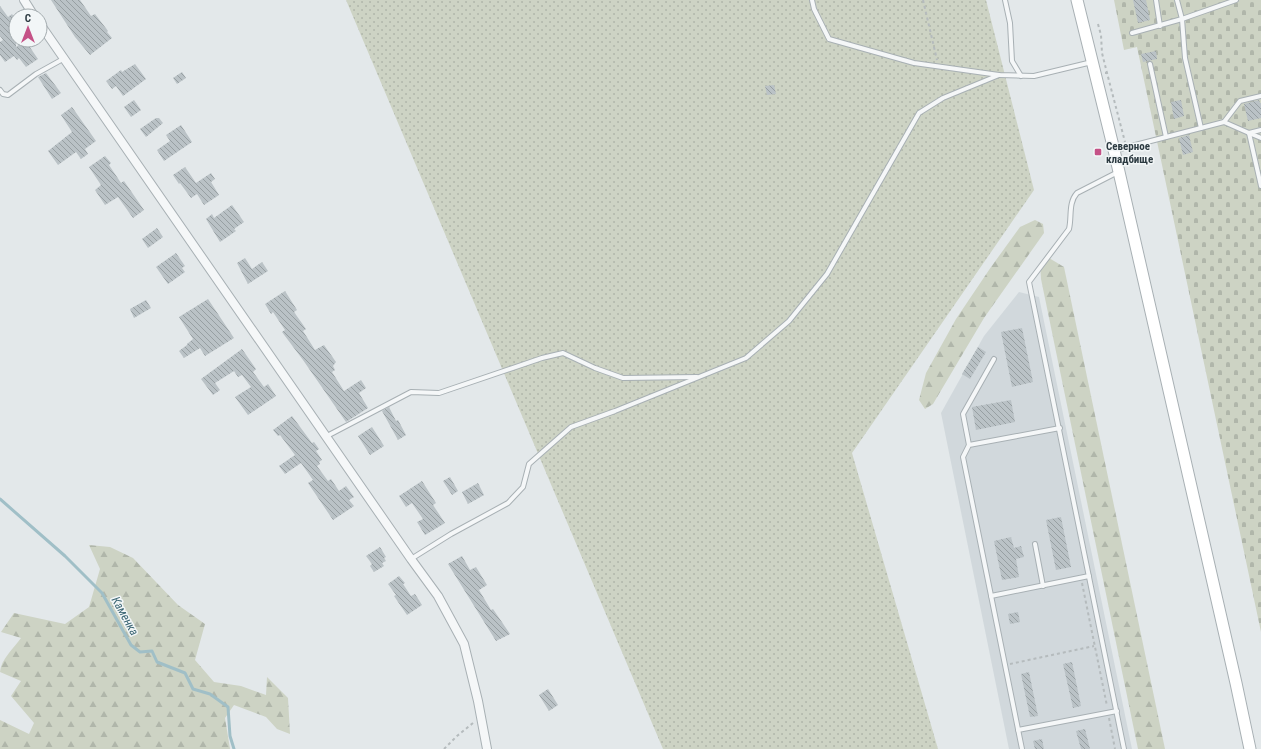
<svg xmlns="http://www.w3.org/2000/svg" width="1261" height="749" font-family="'Roboto Condensed',sans-serif">
	<style>
		.built { fill: #d1d8dc }
		.forest { fill: url(#forest-firs) }
		.cemetery { fill: url(#cemetery-stones) }
		.park { fill: url(#park-dots) }
		.lines { fill: none; stroke-linecap: round; stroke-linejoin: round }
		.stream { stroke: #a0bfc7; stroke-width: 3 }
		.building { fill: url(#building-back-hatch) }
		.service-casing { stroke: #a8b0b4; stroke-width: 6 }
		.minor-casing { stroke: #a8b0b4; stroke-width: 10 }
		.secondary-casing { stroke: #a8b0b4; stroke-width: 13 }
		.path { stroke: #b5bbbd; stroke-width: 2; stroke-dasharray: 3 3; stroke-linecap: butt }
		.service { stroke: #f5f7f8; stroke-width: 4 }
		.minor { stroke: #f5f7f8; stroke-width: 8 }
		.secondary { stroke: #fff; stroke-width: 11 }
		.poi-dot { fill: #c55287; stroke: #f2f6f7; stroke-width: 1.5 }
		.labels { text-anchor: middle; dominant-baseline: central; stroke-width: 3; stroke-linejoin: round; paint-order: stroke }
		.poi-label { font-size: 11px; font-weight: bold; fill: #2c3a41; stroke: #f2f6f7; text-anchor: start }
		.water-label { font-size: 12px; font-style: italic; fill: #396472; stroke: #f2f6f7 }
	</style>
	<defs>
		<pattern id="forest-firs" width="22" height="20" patternUnits="userSpaceOnUse"><rect width="22" height="20" fill="#cdd3c4"/><path d="M5 1l3.5 6h-7zM16 11l3.5 6h-7z" fill="#b0b6aa"/></pattern>
		<pattern id="cemetery-stones" width="16" height="16" patternUnits="userSpaceOnUse"><rect width="16" height="16" fill="#cdd3c4"/><path d="M2 7V4a2 2 0 0 1 4 0v3zM10 15v-3a2 2 0 0 1 4 0v3z" fill="#b0b6aa"/></pattern>
		<pattern id="park-dots" width="8" height="8" patternUnits="userSpaceOnUse"><rect width="8" height="8" fill="#cdd3c4"/><path d="M2 2h.1M6 6h.1" fill="none" stroke="#b0b6aa" stroke-width="1.8" stroke-linecap="round"/></pattern>
		<pattern id="building-back-hatch" width="6" height="6" patternUnits="userSpaceOnUse"><rect width="6" height="6" fill="#bac2c6"/><path d="M-1 5l2 2M0 0l6 6M5-1l2 2" fill="none" stroke="#979fa2"/></pattern>
	</defs>
	<rect width="100%" height="100%" fill="#e3e8ea"/>
	<path class="built" d="M1019,292L1039,297L1132,749H1009L941,413L984,336Z"/>
	<g class="forest">
		<path d="M1035,220L1043,224L1044,233L984,318L933,404L925,409L919,400L926,373L956,319L991,267L1020,227Z"/>
		<path d="M1049,258L1064,267L1165,749H1138L1041,279L1040,263Z"/>
		<path d="M89,545L110,547L133,558L178,605L205,624L195,660L214,682L241,686L266,695L267,677L288,698L290,734L277,729L266,717L234,705L225,718L230,749H0V720L29,734L34,723L11,696L21,681L0,672C1,659 14,648 21,638L1,632L14,613L65,624L89,607L100,569Z"/>
	</g>
	<path class="cemetery" d="M1114,0H1261V632L1137,47L1124,50Z"/>
	<path class="park" d="M346,0H986L1034,190L852,453L938,749H663Z"/>
	<g class="lines">
		<path class="stream" d="M0,499L65,556L102,593L131,645L140,652L152,651L157,662L185,673L193,689L210,694L228,707L230,736L234,749"/>
	</g>
	<g class="building">
		<path d="M51,0H80L91,16L95,14L108,31L107,32L112,38L90,55L75,37Z"/>
		<path d="M1133,0H1146L1150,20L1138,23Z"/>
		<path d="M0,6L8,17L12,14L16,20V47L23,42L26,47L29,46L38,59L26,67L19,58L17,60L14,56L5,62L0,55V42L3,40L0,36Z"/>
		<path d="M1156,51L1157,59L1143,62L1141,54Z"/>
		<path d="M135,64L146,79L123,96L116,86L112,89L106,81L121,70L122,72Z"/>
		<path d="M182,72L186,78L177,84L173,78Z"/>
		<path d="M46,73L61,93L52,99L38,77Z"/>
		<path d="M774,85L776,94L767,95L765,86Z"/>
		<path d="M134,100L141,110L131,117L124,107Z"/>
		<path d="M1181,100L1184,116L1174,119L1171,102Z"/>
		<path d="M1259,100L1260,103H1261V118L1248,121L1244,104Z"/>
		<path d="M72,107L96,141L85,149L88,154L81,159L76,152L58,165L48,151L72,132L61,115Z"/>
		<path d="M156,118H159L163,123L146,137L140,129Z"/>
		<path d="M181,125L192,142L164,161L157,150L170,141L166,135Z"/>
		<path d="M1189,135L1193,152L1183,155L1179,138Z"/>
		<path d="M105,156L111,163L109,165L121,183L124,181L144,210L133,218L118,197L105,205L95,190L101,185L89,167Z"/>
		<path d="M185,167L196,183L211,173L215,179L211,182L219,195L204,205L197,194L191,198L180,183L179,184L173,175Z"/>
		<path d="M232,205L244,222L234,229L236,231L220,242L206,219L212,214L214,218Z"/>
		<path d="M157,228L163,237L148,248L142,239Z"/>
		<path d="M176,253L185,266L182,268L185,272L168,284L156,267Z"/>
		<path d="M245,258L252,269L262,262L268,271L248,284L237,263Z"/>
		<path d="M285,291L297,310L294,312L306,329L303,331L315,350L324,345L336,362L333,366L335,370L332,372L344,391L361,380L366,388L359,393L368,408L346,422L303,360L282,332L285,330L273,312L271,314L265,304Z"/>
		<path d="M208,299L234,338L205,356L200,348L184,358L179,351L187,345V344L193,339L179,317Z"/>
		<path d="M146,300L151,308L134,318L130,309Z"/>
		<path d="M1022,328L1033,382L1012,387L1001,332Z"/>
		<path d="M978,347L986,352L970,379L962,374Z"/>
		<path d="M242,349L256,369L253,372L264,387L268,384L276,396L248,415L235,397L251,387L242,375L238,377L234,371L215,383L220,390L213,395L201,379Z"/>
		<path d="M1011,400L1015,422L976,430L972,407Z"/>
		<path d="M389,407L396,421L398,420L406,435L398,440L382,411Z"/>
		<path d="M292,416L312,443L314,442L319,449L316,451L322,460L319,462L320,464L317,466L328,481L331,479L339,491L346,486L354,497L349,500L354,506L333,520L308,483L313,480L301,463L285,474L279,466L295,455L280,435L278,436L273,430Z"/>
		<path d="M372,427L384,446L370,455L358,436Z"/>
		<path d="M450,477L458,491L452,495L443,481Z"/>
		<path d="M422,481L436,503L433,505L445,523L425,535L417,522L423,519L412,503L406,507L399,496Z"/>
		<path d="M478,483L484,495L468,504L462,492Z"/>
		<path d="M1061,517L1071,567L1056,570L1046,520Z"/>
		<path d="M1011,537L1014,548L1021,546L1024,557L1016,559L1019,577L1002,580L994,541Z"/>
		<path d="M380,547L386,557L384,558L386,561L382,563L384,566L374,572L370,566L372,564L366,556Z"/>
		<path d="M462,556L470,570L476,567L487,585L479,590L491,610L493,609L510,634L496,641L448,564Z"/>
		<path d="M399,576L405,583L403,584L411,596L415,594L422,605L407,615L394,596L396,595L388,584Z"/>
		<path d="M1018,612L1020,622L1010,624L1008,614Z"/>
		<path d="M1072,662L1081,706L1073,708L1063,664Z"/>
		<path d="M1029,672L1038,716L1030,717L1021,674Z"/>
		<path d="M548,689L558,705L549,711L539,695Z"/>
		<path d="M1085,729L1090,749H1081L1076,731Z"/>
		<path d="M1042,739L1044,749H1035L1033,741Z"/>
	</g>
	<g class="lines">
		<g class="service-casing">
			<g id="service">
				<path d="M812,0L814,9L829,39L914,63L999,75L1034,76L1092,62"/>
				<path d="M1005,0L1010,23L1012,61L1021,76"/>
				<path d="M1156,0L1160,26"/>
				<path d="M1177,0L1182,19L1185,58L1201,128"/>
				<path d="M1132,33L1182,19L1236,0"/>
				<path d="M1150,64L1166,137"/>
				<path d="M0,90L3,94L8,95L36,74L63,59"/>
				<path d="M1224,122L1240,101L1261,96"/>
				<path d="M1249,133L1261,186"/>
				<path d="M1249,133L1261,138"/>
				<path d="M1116,150L1224,122L1249,133L1261,130"/>
				<path d="M1118,172L1077,193C1068,203 1072,217 1069,229L1029,282L1124,749"/>
				<path d="M327,436L411,392L439,393L542,358L563,353L595,368L623,378L697,377"/>
				<path d="M969,445L963,414L994,359"/>
				<path d="M1035,544L1043,586"/>
				<path d="M411,559L451,534L508,503L523,487L529,464L571,427L615,411L746,358L789,321L827,274L919,113L943,98L999,75"/>
				<path d="M991,596L1089,576"/>
				<path d="M1018,730L1117,711"/>
				<path d="M1022,749L963,457L969,445L1060,428"/>
			</g>
		</g>
		<g class="minor-casing">
			<g id="minor">
				<path d="M24,0L34,16"/>
				<path d="M40,24L411,559L438,596L464,644L478,701L487,749"/>
			</g>
		</g>
		<g class="secondary-casing">
			<path id="secondary" d="M1077,0L1114,150L1236,683L1250,749"/>
		</g>
		<g class="path">
			<path d="M923,0L937,60"/>
			<path d="M1098,24L1101,35L1102,53L1107,73"/>
			<path d="M1105,73H1107L1125,142"/>
			<path d="M1082,583L1107,706"/>
			<path d="M1010,664L1094,646"/>
			<path d="M1109,718L1115,749"/>
			<path d="M444,749L457,736L473,723"/>
		</g>
		<use href="#service" class="service"/>
		<use href="#minor" class="minor"/>
		<use href="#secondary" class="secondary"/>
	</g>
	<rect class="poi-dot" x="1094" y="148" width="8" height="8" rx="2"/>
	<g class="labels">
		<g class="poi-label">
			<text x="1106" y="146">Северное<tspan x="1106" dy="13">кладбище</tspan></text>
		</g>
		<g class="water-label">
			<text transform="translate(125 616) rotate(61)">Каменка</text>
		</g>
	</g>
	<g transform="translate(28 28)"><circle r="19" fill="#f2f6f7" stroke="#a3abae"/>
	<path d="M0-3L7 15L0 10L-7 15Z" fill="#c55287"/>
	<text y="-6" font-size="11" font-weight="bold" text-anchor="middle" fill="#2c3a41">С</text>
	</g>
</svg>
